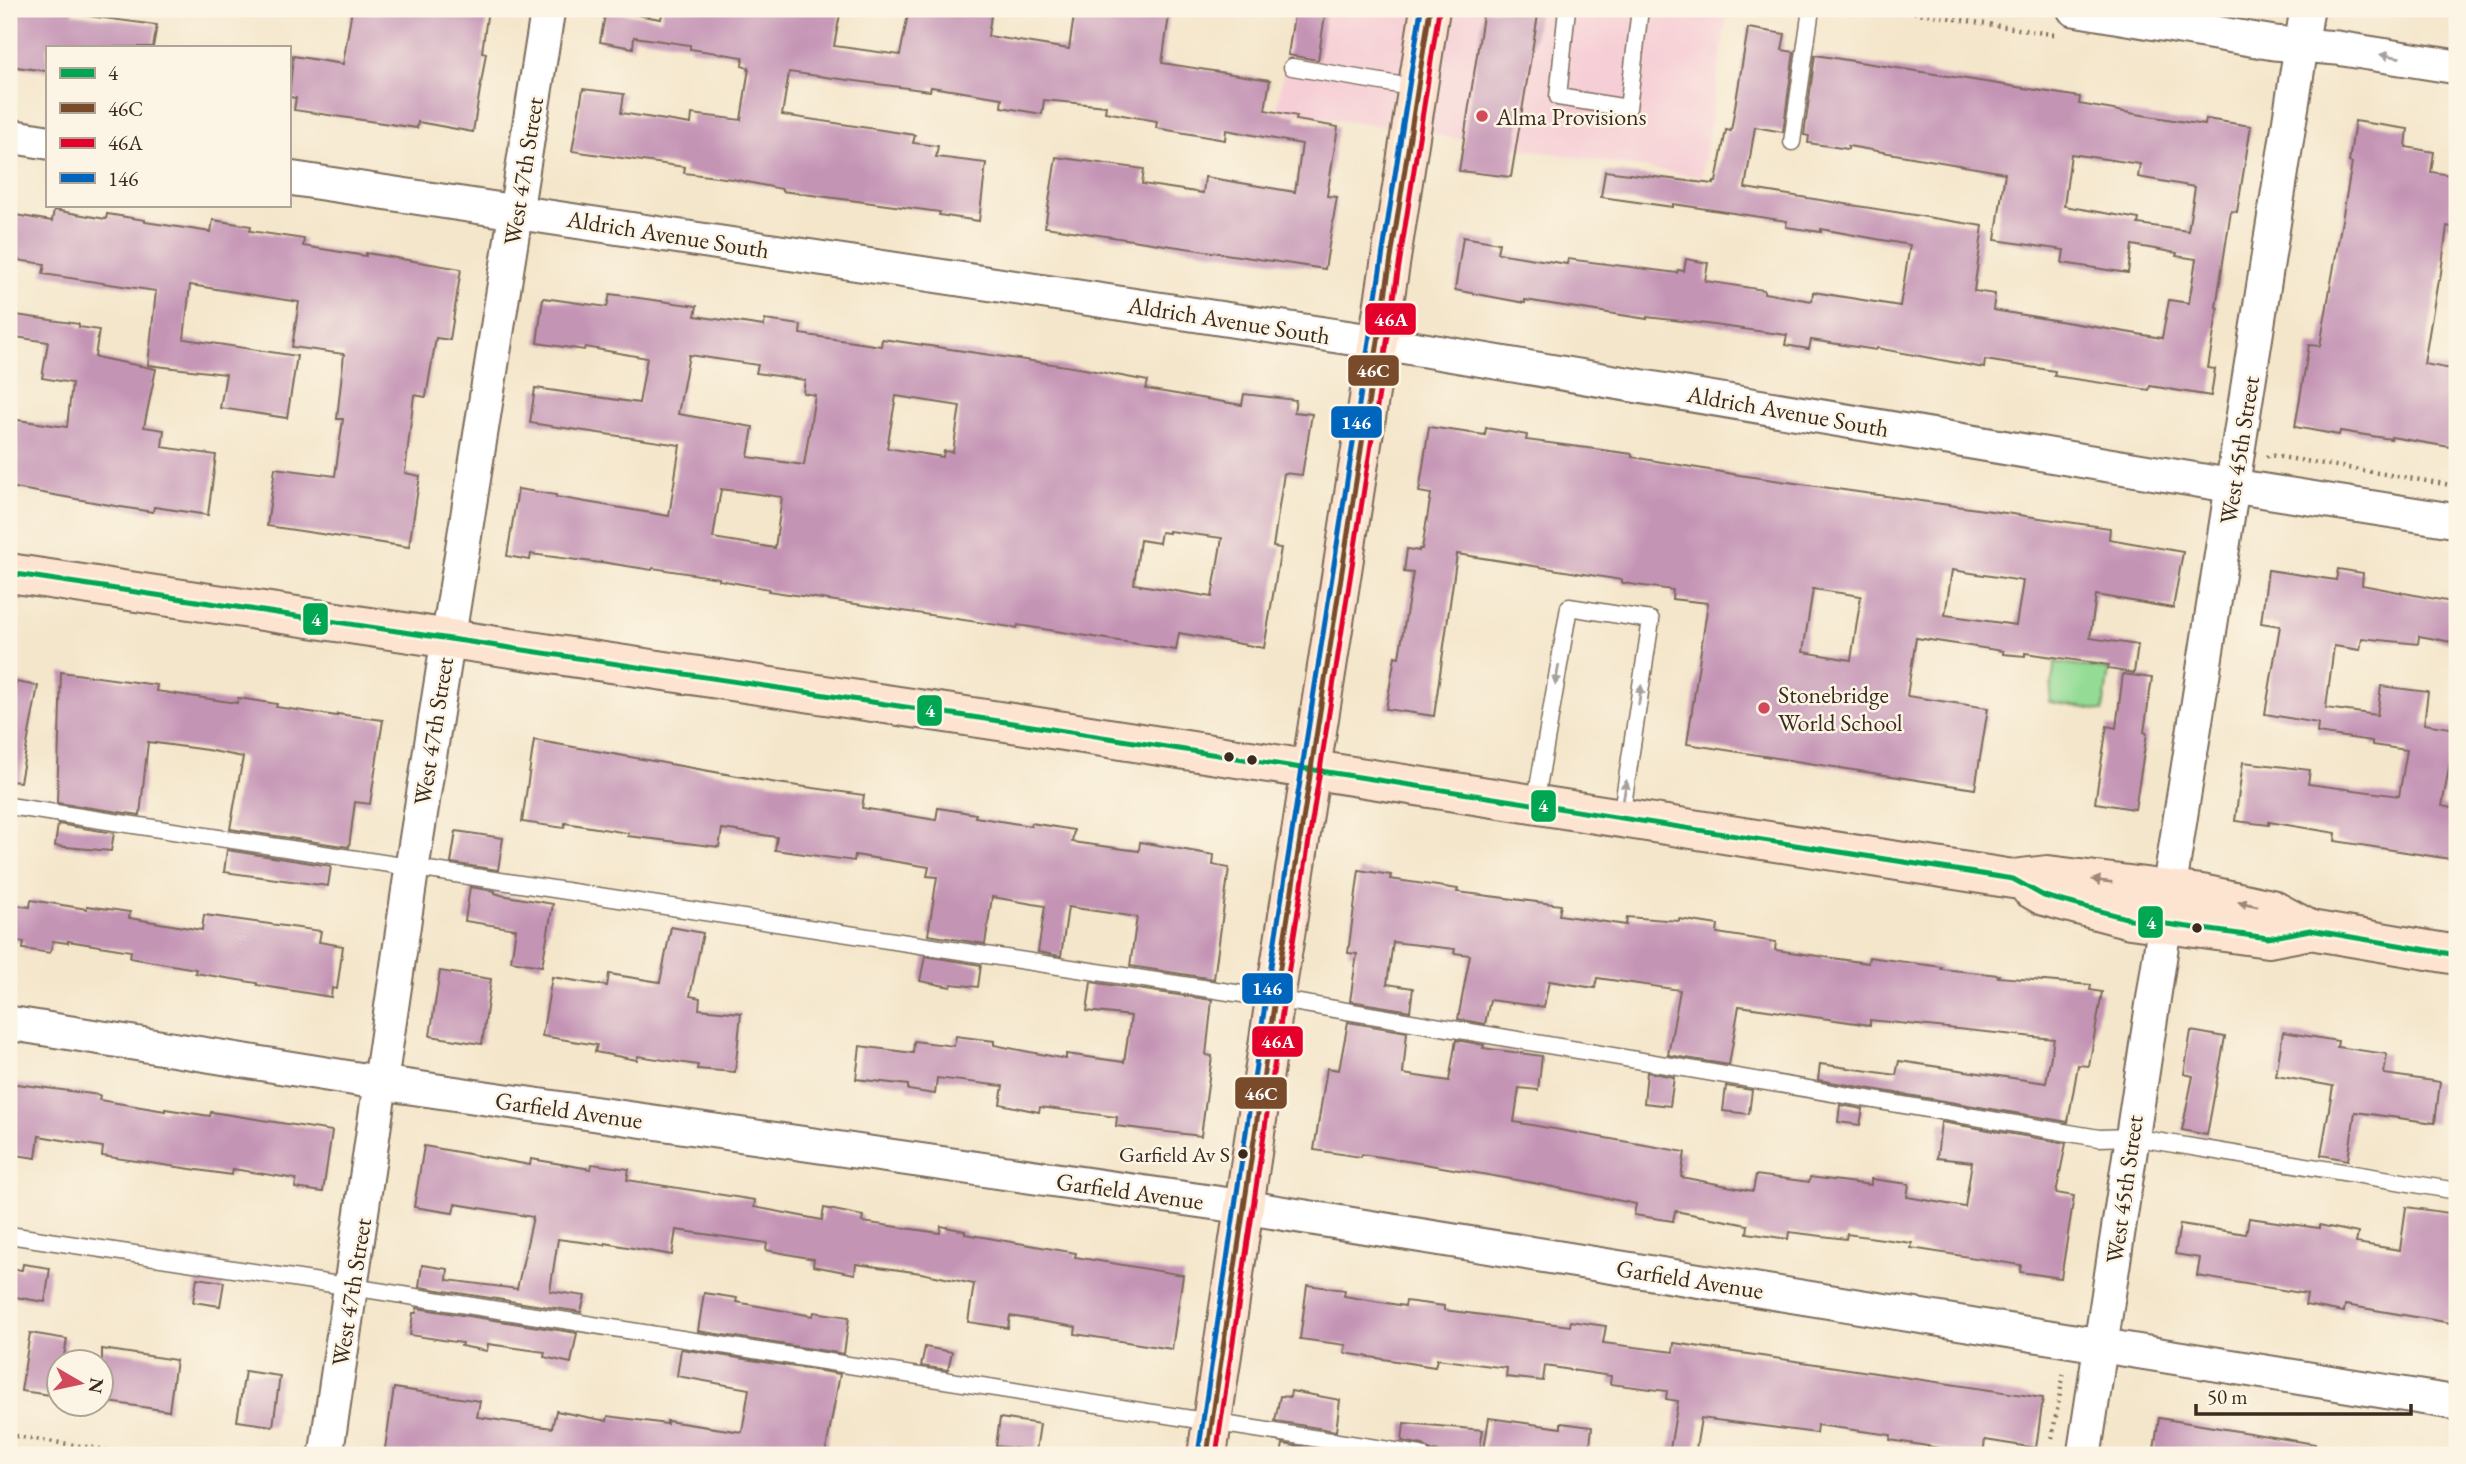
<svg xmlns="http://www.w3.org/2000/svg" width="2466" height="1464" font-family="'EB Garamond',serif">
	<style>
		.built { fill: #f6cfd6 }
		.green { fill: #94dc96; stroke: #68835a; stroke-width: 2 }
		.building { fill: #c494b5; fill-rule: evenodd }
		.lines { fill: none; stroke-linecap: round; stroke-linejoin: round }
		.lane-casing { stroke: #7c6c5b; stroke-width: 19 }
		.street-casing { stroke: #7c6c5b; stroke-width: 37 }
		.secondary-casing { stroke: #7c6c5b; stroke-width: 42 }
		.path { stroke: #7c6c5b; stroke-width: 4.5; stroke-dasharray: 2 5; stroke-linecap: butt }
		.lane { stroke: #fff; stroke-width: 16 }
		.street { stroke: #fff; stroke-width: 33 }
		.secondary { stroke: #fde4d1; stroke-width: 38 }
		.bus-1-casing { stroke: #fcf5e5; stroke-width: 10 }
		.bus-2-casing { stroke: #fcf5e5; stroke-width: 10 }
		.bus-3-casing { stroke: #fcf5e5; stroke-width: 10 }
		.bus-4-casing { stroke: #fcf5e5; stroke-width: 10 }
		.bus-1 { stroke: #00a651; stroke-width: 5 }
		.bus-2 { stroke: #7a4b2a; stroke-width: 5 }
		.bus-3 { stroke: #e4002b; stroke-width: 5 }
		.bus-4 { stroke: #0065bd; stroke-width: 5 }
		.oneway { fill: #a79f9a }
		.oneway2 { fill: #9c8778 }
		.poi-dot { fill: #d1495b; stroke: #fcf5e5; stroke-width: 2.5 }
		.bus-dot { fill: #3b2a1e; stroke: #fcf5e5; stroke-width: 2.5 }
		.labels { text-anchor: middle; dominant-baseline: central; stroke-width: 5; stroke-linejoin: round; paint-order: stroke }
		.bus-label { font-size: 22px; fill: #3b2a1e; stroke: #fcf5e5; text-anchor: end }
		.poi-label { font-size: 24px; fill: #3b2a1e; stroke: #fcf5e5; text-anchor: start }
		.street-label { font-size: 24px; fill: #3b2a1e; stroke: #fcf5e5 }
		.line-badge { stroke: #fcf5e5; stroke-width: 2.5 }
		.badge-label { font-size: 19px; text-anchor: middle; font-weight: bold; fill: #fff }
	</style>
	<rect width="100%" height="100%" fill="#fcf5e5"/>
	<filter id="ink" filterUnits="userSpaceOnUse"><feTurbulence type="fractalNoise" baseFrequency=".0143" numOctaves="2"/><feDisplacementMap in="SourceGraphic" scale="14" xChannelSelector="R" yChannelSelector="G"/><feConvolveMatrix kernelMatrix="1 2 1 2 8 2 1 2 1" color-interpolation-filters="sRGB"/></filter>
	<filter id="wash" filterUnits="userSpaceOnUse"><feTurbulence type="fractalNoise" baseFrequency=".00686" numOctaves="4" result="noise"/><feDisplacementMap in="SourceGraphic" scale="28" xChannelSelector="R" yChannelSelector="G"/><feGaussianBlur stdDeviation="1.57" result="paint"/><feColorMatrix in="noise" values="0 0 0 0 0 0 0 0 0 0 0 0 0 0 0 0 0 1.4 0 .05"/><feComposite in="paint" operator="in"/></filter>
	<g filter="url(#wash)">
		<rect width="100%" height="100%" fill="#f4e6cb"/>
		<path class="built" d="M1293,9H1728L1702,177L1277,110Z"/>
		<path class="green" d="M2055,662L2109,670L2103,711L2049,702Z"/>
		<g id="blocks">
			<g class="building">
				<path d="M9,9H74L73,14L157,25L153,47H47V71L9,66Z"/>
				<path d="M352,9H488L482,52L486,53L473,132L418,122L417,128L294,110L296,98L289,97L293,56L343,64Z"/>
				<path d="M663,9H841L834,46L900,55L909,9H992L988,36L1069,49L1075,9H1170L1162,63L1270,80L1265,110L1297,116L1296,120L1338,127L1327,196L1337,197L1325,269L1045,227L1056,157L1144,169L1142,184L1203,193L1205,177L1295,192L1302,144L1226,130L1225,140L1156,128L1157,121L1105,112L1106,106L1044,100L1042,114L1001,107L1002,98L931,87L930,91L922,90L789,72L782,115L915,135L913,143L938,146L936,157L986,163L979,221L939,215L940,212L782,191V189L732,179L684,173L685,167L572,151L583,89L624,94L621,113L691,124L692,114L741,120L749,68L742,66L743,57L690,49V45L634,37L633,48L600,42L606,10L661,19Z"/>
				<path d="M1295,9H1326L1318,60L1288,55Z"/>
				<path d="M1484,9H1539L1511,177L1459,171Z"/>
				<path d="M1748,28L1785,34L1782,50L1794,52L1783,132L1755,127L1745,188L1983,226L1974,291L1995,294L1993,310L2162,338L2169,300L2189,303L2196,259L2176,256L2177,253L2132,245L2128,273L2062,263L2064,250L1995,240L2005,173L1848,146V149L1808,143L1809,136L1804,135L1815,55L2080,97L2079,104L2136,114L2205,125L2206,119L2251,126L2237,212L2231,211L2216,307L2218,308L2208,368L2215,369L2211,396L2150,386L2149,390L2054,376L2055,371L1985,360L1984,368L1877,348L1876,350L1811,340L1809,349L1785,345L1787,335L1699,323L1647,317V319L1525,300V303L1455,290L1463,237L1499,243L1497,253L1567,264L1568,259L1677,273L1678,270L1684,271L1686,259L1708,263L1705,281L1764,290V293L1812,301L1813,292L1900,306L1910,245L1821,229V232L1786,227L1787,221L1673,204V207L1601,197L1605,171L1714,184V182H1716L1726,130L1731,131ZM2071,154L2140,164L2138,177L2195,187L2188,231L2138,224L2139,219L2064,206Z"/>
				<path d="M2355,121L2408,129L2406,147L2434,152L2431,172L2457,176V228L2447,226L2440,280H2438L2424,364L2457,370V404L2450,447L2391,437V439L2340,431L2339,435L2295,427L2309,345L2320,346L2352,163L2349,162Z"/>
				<path d="M54,210L106,219L107,214L145,220V222L211,232L213,220L251,226L250,231L304,239L303,246L366,256V253L461,269L450,340L436,338L426,397L414,395L405,473L420,476L409,547L267,526L275,468L335,476L343,419H337L344,354L292,347L299,302L190,285L184,339L297,356L287,418L220,408L226,374L148,365L156,291L43,274L45,264L9,259V214L52,221Z"/>
				<path d="M610,294L697,306L695,316L764,326L765,320L801,325L800,334L881,346L882,339L1079,368L1148,381L1146,389L1242,405L1244,394L1296,400L1294,412L1312,414L1302,475L1284,473L1273,547L1281,548L1264,648L1179,633L1176,650L1018,625L1017,628L768,591L769,589L719,580V578L653,568L652,570L601,562V563L531,554L530,560L507,556L518,489L556,495V497L669,516L680,445L530,423L535,388L639,403L647,358L585,347L584,350L537,343L543,298L607,307ZM689,355L758,365L756,373L805,380L803,393L815,395L804,465L748,457L753,427L678,414ZM896,396L960,406L953,452L944,451L943,457L887,448ZM721,489L782,497L775,548L713,538ZM1169,531L1222,538L1212,597L1134,584L1140,540L1159,543L1161,532L1169,533Z"/>
				<path d="M9,314L79,324V327L99,330L95,357L156,369L144,427L164,430L162,447L216,455L208,515L154,507L153,512L121,507L9,487L17,420L67,427L72,383L42,378L48,342L9,336Z"/>
				<path d="M1429,427L1485,435L1486,428L1527,435L1526,440L1632,454V457L1739,475L2110,528L2109,539L2183,552L2173,608L2096,595L2090,638L2138,645L2134,673L2108,669L2109,665L2025,653V656L2003,654V651L1916,638L1907,696L1988,708L1975,789L1687,744L1708,603L1672,599L1673,590L1622,583V580L1457,554L1434,716L1386,709L1395,656L1399,657L1413,573L1404,572L1407,549L1419,551V549H1422L1431,494L1419,492ZM1952,570L2023,581L2016,625L1945,615ZM1813,589L1861,596L1851,660L1803,652Z"/>
				<path d="M2338,569L2363,573L2362,585L2457,603V643L2419,636L2418,644L2362,638L2360,650L2334,646L2326,708L2377,715L2381,686L2428,692L2424,724L2456,729L2442,806L2457,809V860L2335,841L2336,833L2269,822V825L2235,821L2243,762L2310,770L2308,784L2399,796L2407,750L2372,745V741L2317,733L2318,723L2265,714L2280,626L2261,623L2268,570L2336,580Z"/>
				<path d="M61,672L157,685L156,691L237,703L238,698L277,704L276,707L337,716V714L383,720L370,804L355,802L349,847L230,829L243,757L207,750L148,742L140,815L57,803Z"/>
				<path d="M2123,674L2152,678L2144,732L2147,733L2135,809L2095,803L2107,726L2116,728Z"/>
				<path d="M16,682L38,686L20,782L9,781V726Z"/>
				<path d="M534,740L777,783L864,795L862,808L936,820L938,808L976,814L975,817L1031,826V823L1074,830L1072,842L1139,851L1140,842L1214,855L1213,865L1229,868L1214,979L1130,966L1137,917L1068,907L1061,956L1038,952L1045,906L992,897L985,944L928,935L937,877L927,876L929,867L855,855L854,861L775,850L777,837L722,829L719,847L628,836V833L565,823L564,828L522,822Z"/>
				<path d="M58,824L114,833L111,851L55,846Z"/>
				<path d="M456,831L503,838L498,870L451,863Z"/>
				<path d="M227,850L331,866L328,886L224,872Z"/>
				<path d="M1359,870L1391,875L1390,879L1458,889L1457,892L1561,905L1559,915L1626,925L1627,917L1679,921V919L1718,925L1717,933L1776,942L1775,950L1868,963L1869,957L1942,967L1941,969L1999,975L1998,977L2091,985L2090,990L2102,992L2089,1066L2078,1065L2068,1122L1818,1080L1820,1064L1896,1075L1899,1061L2046,1083L2054,1039L1870,1020V1025L1739,1006L1729,1065L1668,1055L1680,990L1597,978L1595,988L1549,981L1544,1007L1490,1000L1485,1024L1458,1019L1470,955L1454,953L1455,949L1393,942L1387,984L1413,988L1410,1011L1350,1001L1357,954L1348,953Z"/>
				<path d="M470,887L495,891V893L501,895L553,904L542,966L511,961L516,929L465,921Z"/>
				<path d="M31,900L87,909V906L130,912L129,918L202,930L204,915L321,931L319,942L343,946L337,989L332,988L331,997L257,985V983L195,973L196,969L130,958L131,951L68,941V943L53,941L50,953L23,949L24,942L9,940V904L30,907Z"/>
				<path d="M671,927L703,933L690,996L700,998L699,1009L741,1013L735,1072L697,1069L698,1065L638,1056L637,1060L595,1052L597,1045L542,1036L552,977L607,986L609,974L660,982Z"/>
				<path d="M925,956L981,965L978,987L952,984L951,987L920,981Z"/>
				<path d="M440,971L491,979L482,1044L430,1036Z"/>
				<path d="M1091,982L1212,1000L1206,1055L1212,1056L1201,1136L1116,1126L1117,1117L1040,1107L1039,1112L1000,1104L1003,1086L937,1078L935,1094L908,1090V1085L856,1079L860,1046L913,1053L914,1041L954,1046L956,1036L994,1041V1045L1066,1059V1054L1124,1062L1131,1016L1087,1011Z"/>
				<path d="M1348,1022L1407,1032L1403,1074L1449,1081L1456,1040L1484,1045L1483,1048L1542,1056L1538,1090L1519,1088L1514,1122L1685,1152L1681,1177L1753,1191L1756,1175L1809,1182L1810,1177L1871,1185V1179L1909,1184L1907,1197L1965,1207L1972,1162L1937,1158L1941,1122L2066,1143L2056,1193L2074,1196L2061,1278L2020,1272L2021,1265L1911,1248L1912,1243L1847,1234L1846,1239L1789,1232L1788,1239L1747,1233L1748,1225L1675,1211L1673,1221L1634,1215L1636,1204L1534,1183L1413,1162L1362,1154L1361,1157L1314,1150L1327,1068L1339,1070Z"/>
				<path d="M2191,1031L2225,1037L2207,1135L2182,1130L2193,1076L2184,1074Z"/>
				<path d="M2283,1032L2338,1041L2337,1047L2387,1054L2384,1074L2440,1082L2435,1123L2355,1112L2348,1160L2321,1155L2333,1086L2276,1076Z"/>
				<path d="M1647,1072L1674,1077L1670,1106L1644,1103Z"/>
				<path d="M9,1083L100,1095L99,1100L165,1111V1109L210,1116L211,1112L332,1131L323,1192L295,1188L296,1179L233,1169L232,1175L102,1156L103,1147L39,1136L36,1158L9,1154Z"/>
				<path d="M1726,1086L1752,1090L1749,1114L1723,1111Z"/>
				<path d="M1840,1105L1863,1109L1860,1125L1838,1122Z"/>
				<path d="M424,1146L530,1165L531,1159L591,1169L592,1164L629,1169L627,1180L755,1200L754,1207L822,1220L824,1208L863,1216L862,1222L940,1233L941,1226L965,1231V1234L1076,1253L1075,1257L1183,1275L1172,1349L1075,1334L1076,1327L1010,1316L1008,1328L968,1322L974,1284L921,1273L856,1264L855,1274L813,1266L814,1259L766,1250L767,1243L676,1230L672,1255L605,1243V1245L558,1239L550,1291L585,1296L581,1312L419,1287L422,1265L448,1269L447,1280L517,1289L533,1217L455,1204L453,1213L414,1207Z"/>
				<path d="M2406,1207L2457,1214V1324L2345,1305L2344,1312L2305,1305L2307,1294L2197,1276L2200,1258L2175,1254L2180,1224L2246,1234L2249,1218L2319,1228V1225L2358,1233L2356,1243L2400,1250Z"/>
				<path d="M23,1264L50,1268L45,1302L9,1296V1268L22,1270Z"/>
				<path d="M197,1278L224,1282L220,1306L193,1302Z"/>
				<path d="M1307,1285L1345,1290L1344,1296L1405,1306L1406,1301L1444,1306V1310L1570,1326L1571,1321L1606,1326L1603,1343L1673,1352L1674,1343L2043,1398L2036,1448L1985,1440L1983,1455L1890,1440L1891,1435L1817,1425L1816,1433L1701,1418L1695,1455H1669L1678,1401L1666,1399L1667,1391L1610,1384L1611,1376L1545,1366L1543,1381L1506,1377L1507,1368L1437,1359L1435,1367L1344,1353L1346,1345L1300,1339Z"/>
				<path d="M704,1293L737,1298L736,1302L813,1316L814,1312L849,1317L844,1354L698,1331Z"/>
				<path d="M417,1308L577,1333L571,1363L544,1357L545,1352L488,1344L487,1351L461,1346L462,1343L410,1335L413,1313H416Z"/>
				<path d="M30,1333L67,1339L63,1362H60L58,1396L21,1391Z"/>
				<path d="M925,1347L952,1352L948,1370L921,1366Z"/>
				<path d="M102,1349L176,1360L169,1411L102,1401Z"/>
				<path d="M681,1349L840,1374L825,1455H448L420,1451L419,1455H384L394,1388L480,1401L477,1417L552,1428L556,1411L607,1421L608,1416L667,1424V1421L742,1432L749,1389L677,1376Z"/>
				<path d="M245,1371L280,1376L273,1426L237,1421Z"/>
				<path d="M1291,1391L1340,1400L1336,1431L1275,1421L1280,1396L1290,1397Z"/>
				<path d="M1000,1418L1040,1424L1036,1451L996,1446Z"/>
				<path d="M1489,1418L1561,1428V1423L1592,1427L1589,1455L1516,1447V1454L1484,1449Z"/>
				<path d="M2159,1418L2315,1444L2314,1455H2153Z"/>
				<path d="M1404,1423L1483,1430L1479,1455L1431,1451L1423,1445L1402,1441Z"/>
				<path d="M1283,1444L1333,1452L1332,1455H1281Z"/>
			</g>
		</g>
	</g>
	<g filter="url(#ink)">
		<use href="#blocks" fill-opacity="0" stroke="#7c6c5b" stroke-width="2"/>
		<g class="lines">
			<g class="lane-casing">
				<g id="lane">
					<path d="M1567,9L1558,97L1628,108L1640,9"/>
					<path d="M1292,67L1417,88"/>
					<path d="M1792,142L1811,9"/>
					<path d="M1535,805L1569,607L1651,620L1621,818"/>
					<path d="M9,806L1275,999L2099,1138L2132,1137L2457,1191"/>
					<path d="M9,1235L352,1287L1421,1455"/>
				</g>
			</g>
			<g class="street-casing">
				<g id="street">
					<path d="M2074,9L2274,43L2337,48L2457,67"/>
					<path d="M9,136L47,142"/>
					<path d="M289,178L1377,342L2233,486L2457,521"/>
					<path d="M2169,890L2307,9"/>
					<path d="M9,1023L382,1083L1244,1207L2457,1403"/>
					<path d="M326,1455L412,867L548,9"/>
					<path d="M2084,1455L2165,923"/>
				</g>
			</g>
			<g class="secondary-casing">
				<g id="secondary">
					<path d="M9,573L1019,724L2013,879L2048,875L2202,894L2271,909L2310,930"/>
					<path d="M2030,888L2044,896L2130,919L2268,938L2310,930L2457,955"/>
					<path d="M1207,1455L1275,999L1430,9"/>
				</g>
			</g>
			<g class="path">
				<path d="M1893,9L2056,35"/>
				<path d="M2266,457L2269,455L2457,486"/>
				<path d="M9,1435L139,1455"/>
				<path d="M2052,1438L2064,1371"/>
			</g>
			<use href="#lane" class="lane"/>
			<use href="#street" class="street"/>
			<use href="#secondary" class="secondary"/>
			<g class="bus-1-casing">
				<path id="bus-1" d="M9,573L1019,724L2013,879L2044,896L2130,919L2268,938L2310,930L2457,955"/>
			</g>
			<g class="bus-2-casing">
				<path id="bus-2" d="M1207,1455L1275,999L1430,9"/>
			</g>
			<g class="bus-3-casing">
				<path id="bus-3" d="M1216,1455L1284,1000L1439,10"/>
			</g>
			<g class="bus-4-casing">
				<path id="bus-4" d="M1198,1454L1266,998L1421,9"/>
			</g>
			<use href="#bus-1" class="bus-1"/>
			<use href="#bus-2" class="bus-2"/>
			<use href="#bus-3" class="bus-3"/>
			<use href="#bus-4" class="bus-4"/>
		</g>
		<defs><path id="oneway-solid" d="M-6-.8H1V-3.2L6.5 0L1 3.2V.8H-6Z" transform="scale(1.75)"/></defs>
		<g class="oneway">
			<use href="#oneway-solid" transform="translate(2390 56) rotate(-171)"/>
			<use href="#oneway-solid" transform="translate(1557 675) rotate(100)"/>
			<use href="#oneway-solid" transform="translate(1640 695) rotate(-82)"/>
			<use href="#oneway-solid" transform="translate(1625 790) rotate(-81)"/>
		</g>
		<g class="oneway2">
			<use href="#oneway-solid" transform="translate(2102 881) rotate(-173)"/>
			<use href="#oneway-solid" transform="translate(2248 904) rotate(-168)"/>
		</g>
	</g>
	<g class="poi-dot">
		<circle cx="1482" cy="116" r="7"/>
		<circle cx="1764" cy="708" r="7"/>
	</g>
	<g class="bus-dot">
		<circle cx="1229" cy="757" r="6"/>
		<circle cx="1252" cy="760" r="6"/>
		<circle cx="2197" cy="928" r="6"/>
		<circle cx="1243" cy="1154" r="6"/>
	</g>
	<g class="labels">
		<g class="bus-label">
			<text x="1230" y="1154">Garfield Av S</text>
		</g>
		<g class="poi-label">
			<text x="1496" y="116">Alma Provisions</text>
			<text x="1778" y="694">Stonebridge<tspan x="1778" dy="28">World School</tspan></text>
		</g>
		<g class="street-label">
			<text transform="translate(523 171) rotate(-81)">West 47th Street</text>
			<text transform="translate(668 234) rotate(9)">Aldrich Avenue South</text>
			<text transform="translate(1229 320) rotate(9)">Aldrich Avenue South</text>
			<text transform="translate(1788 411) rotate(10)">Aldrich Avenue South</text>
			<text transform="translate(2239 450) rotate(-81)">West 45th Street</text>
			<text transform="translate(433 731) rotate(-81)">West 47th Street</text>
			<text transform="translate(569 1110) rotate(8)">Garfield Avenue</text>
			<text transform="translate(2124 1189) rotate(-82)">West 45th Street</text>
			<text transform="translate(1130 1191) rotate(8)">Garfield Avenue</text>
			<text transform="translate(1690 1279) rotate(9)">Garfield Avenue</text>
			<text transform="translate(351 1292) rotate(-81)">West 47th Street</text>
		</g>
	</g>
	<g class="line-badge">
		<rect x="1364" y="302" width="53" height="34" rx="7" fill="#e4002b"/>
		<rect x="1347" y="354" width="53" height="33" rx="7" fill="#7a4b2a"/>
		<rect x="1330" y="405" width="53" height="34" rx="7" fill="#0065bd"/>
		<rect x="302" y="602" width="27" height="34" rx="7" fill="#00a651"/>
		<rect x="916" y="694" width="27" height="33" rx="7" fill="#00a651"/>
		<rect x="1530" y="789" width="27" height="34" rx="7" fill="#00a651"/>
		<rect x="2137" y="905" width="27" height="34" rx="7" fill="#00a651"/>
		<rect x="1241" y="972" width="53" height="33" rx="7" fill="#0065bd"/>
		<rect x="1251" y="1025" width="53" height="33" rx="7" fill="#e4002b"/>
		<rect x="1234" y="1076" width="54" height="34" rx="7" fill="#7a4b2a"/>
	</g>
	<g class="badge-label">
		<text x="1391" y="326">46A</text>
		<text x="1373" y="377">46C</text>
		<text x="1356" y="429">146</text>
		<text x="316" y="626">4</text>
		<text x="930" y="717">4</text>
		<text x="1543" y="812">4</text>
		<text x="2151" y="929">4</text>
		<text x="1267" y="995">146</text>
		<text x="1278" y="1048">46A</text>
		<text x="1261" y="1100">46C</text>
	</g>
	<rect width="2466" height="1464" fill="none" stroke="#fcf5e5" stroke-width="35"/>
	<rect x="46" y="46" width="245" height="161" fill="#fcf5e5" stroke="#afa495" stroke-width="2"/>
	<rect x="60" y="68" width="35" height="10" fill="#00a651" stroke="#afa495" stroke-width="2"/>
	<text x="108" y="80" font-size="21" fill="#3b2a1e">4</text>
	<rect x="60" y="103" width="35" height="10" fill="#7a4b2a" stroke="#afa495" stroke-width="2"/>
	<text x="108" y="116" font-size="21" fill="#3b2a1e">46C</text>
	<rect x="60" y="138" width="35" height="10" fill="#e4002b" stroke="#afa495" stroke-width="2"/>
	<text x="108" y="150" font-size="21" fill="#3b2a1e">46A</text>
	<rect x="60" y="173" width="35" height="10" fill="#0065bd" stroke="#afa495" stroke-width="2"/>
	<text x="108" y="186" font-size="21" fill="#3b2a1e">146</text>
	<g transform="translate(80 1383) rotate(99)"><circle r="33" fill="#fcf5e5" stroke="#afa495" stroke-width="2"/>
	<path d="M0-5L12 26L0 18L-12 26Z" fill="#d1495b"/>
	<text y="-10" font-size="19" font-weight="bold" text-anchor="middle" fill="#3b2a1e">N</text>
	</g>
	<path d="M2196 1404v10h215v-10" fill="none" stroke="#3b2a1e" stroke-width="3.5"/>
	<text x="2207" y="1404" font-size="21" fill="#3b2a1e" stroke="#fcf5e5" stroke-width="5" paint-order="stroke">50 m</text>
</svg>
